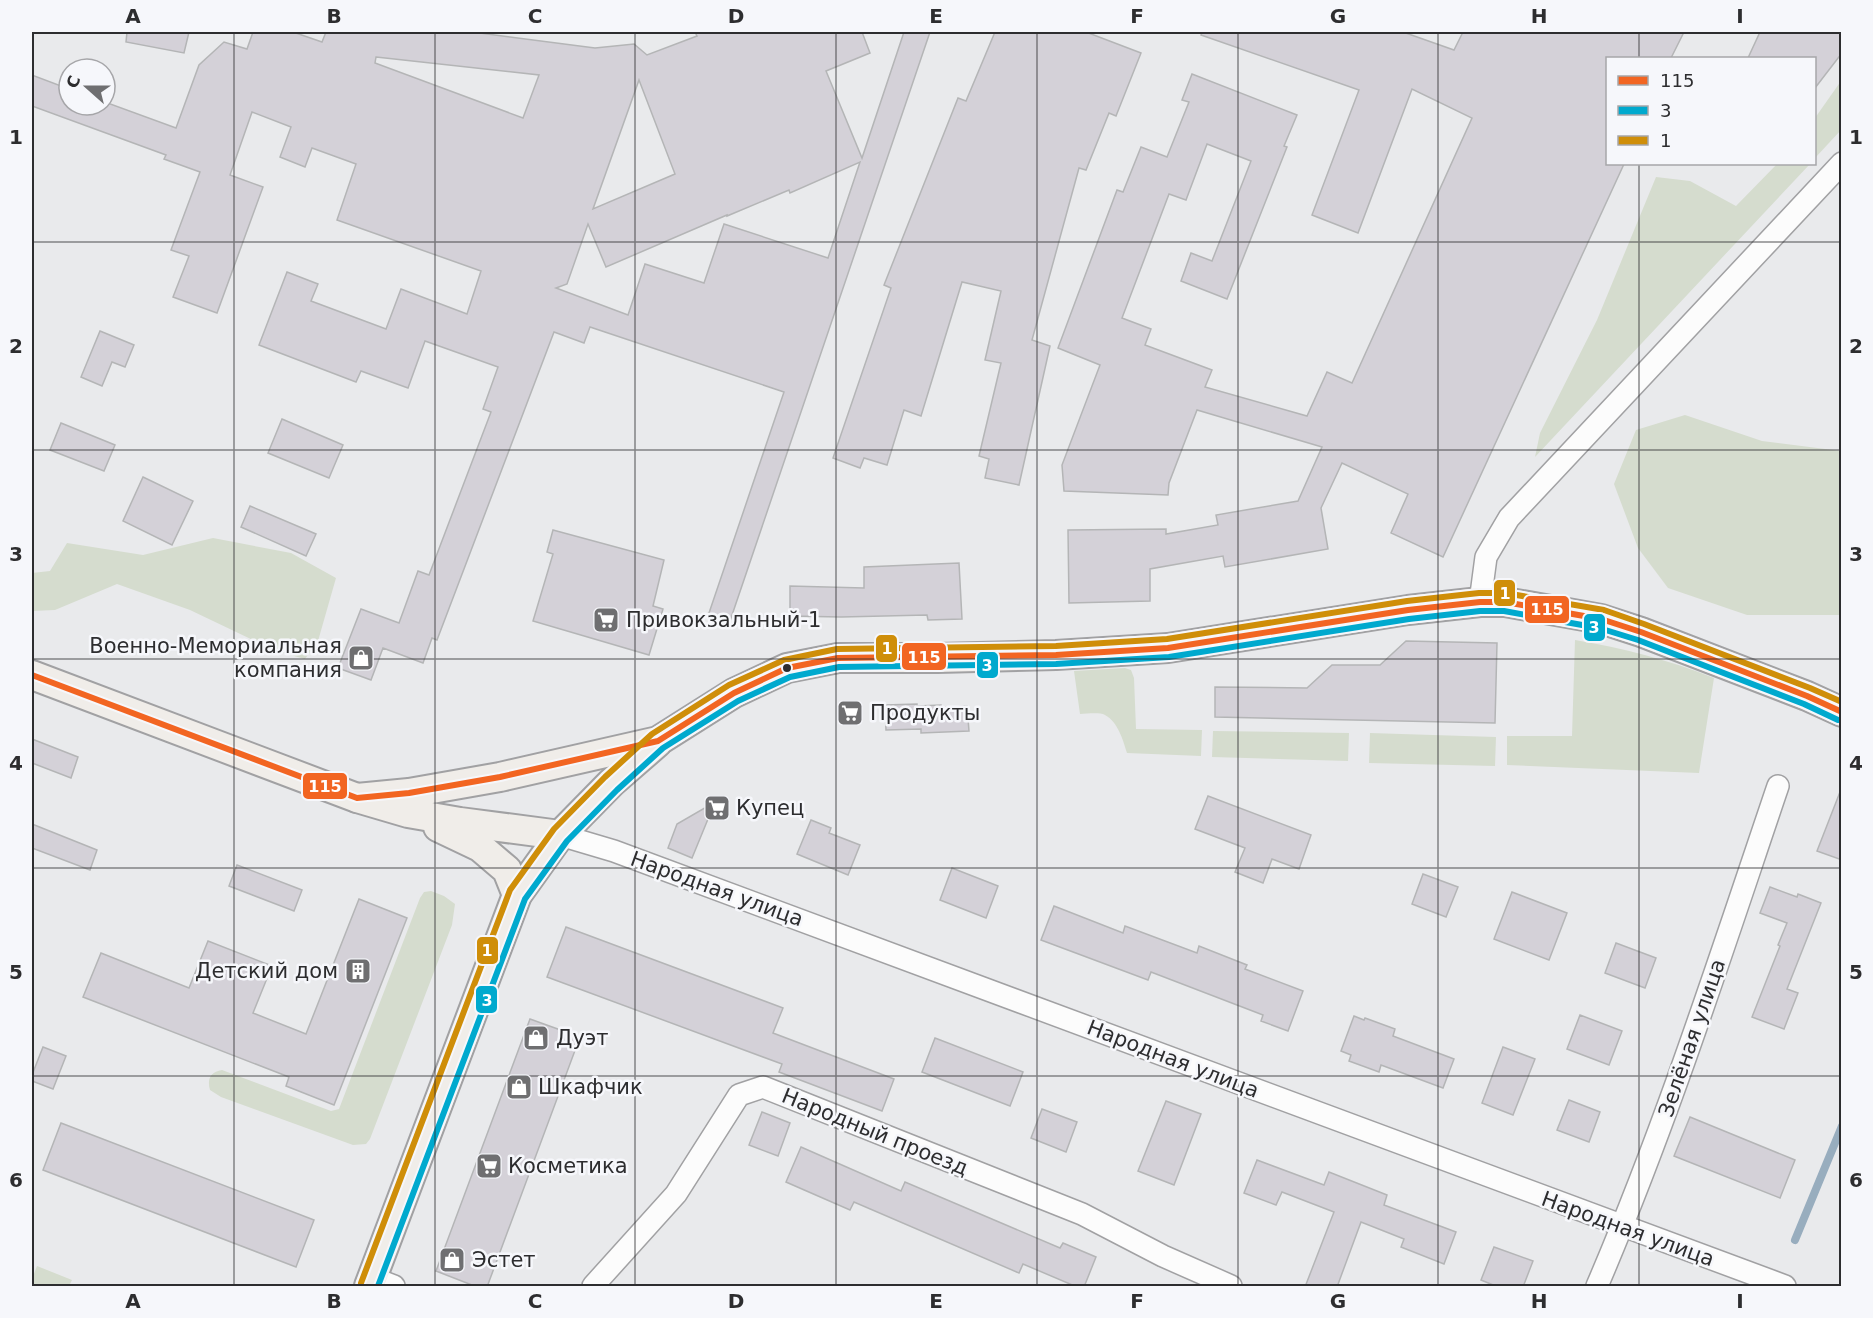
<svg xmlns="http://www.w3.org/2000/svg" width="1873" height="1318" font-family="'DejaVu Sans',sans-serif">
	<style>
		.green { fill: #d5dcce }
		.lines { fill: none; stroke-linecap: round; stroke-linejoin: round }
		.stream { stroke: #98adbe; stroke-width: 8 }
		.building { fill: #d4d1d8; stroke: #b4b5b6; stroke-width: 1.5; fill-rule: evenodd }
		.street-casing { stroke: #a1a1a3; stroke-width: 24 }
		.secondary-casing { stroke: #a1a1a3; stroke-width: 32 }
		.street { stroke: #fcfcfc; stroke-width: 21 }
		.secondary { stroke: #f0ede9; stroke-width: 28 }
		.bus-1-casing { stroke: #f6f7fb; stroke-width: 10 }
		.bus-2-casing { stroke: #f6f7fb; stroke-width: 10 }
		.bus-3-casing { stroke: #f6f7fb; stroke-width: 10 }
		.bus-1 { stroke: #f26522; stroke-width: 6 }
		.bus-2 { stroke: #00a9ce; stroke-width: 6 }
		.bus-3 { stroke: #cf8e09; stroke-width: 6 }
		.grid { fill: none; stroke: #2d2d2f; stroke-width: 1.5; stroke-opacity: 0.55 }
		.bus-dot { fill: #2d2d2f; stroke: #f6f7fb; stroke-width: 2 }
		.labels { text-anchor: middle; dominant-baseline: central; stroke-width: 5; stroke-linejoin: round; paint-order: stroke }
		.poi-label { font-size: 21px; fill: #2d2d2f; stroke: #f6f7fb; text-anchor: start }
		.street-label { font-size: 21px; fill: #2d2d2f; stroke: #f6f7fb }
		.line-badge { stroke: #f6f7fb; stroke-width: 2 }
		.badge-label { font-size: 16px; text-anchor: middle; font-weight: bold; fill: #fff }
		.neatline { fill: none; stroke: #2d2d2f; stroke-width: 2 }
		.grid-label { font-size: 20px; text-anchor: middle; font-weight: bold; fill: #2d2d2f }
	</style>
	<rect width="100%" height="100%" fill="#e9eaec"/>
	<g class="green">
		<path d="M1841,81V130L1815,158V118Z"/>
		<path d="M1777,164H1810L1535,457L1540,433L1597,320L1656,177L1690,181L1736,206Z"/>
		<path d="M1685,415L1762,441L1841,451V615H1747L1668,588L1638,548L1614,484L1636,430Z"/>
		<path d="M213,538L291,553L336,578L318,641L305,659L276,651L190,610L117,584L55,610L32,611V573L50,571L67,543L143,555Z"/>
		<path d="M1575,640C1623,648 1669,660 1714,678L1699,773L1507,765V736H1572Z"/>
		<path d="M1125,668L1131,670L1134,678L1136,729L1202,730L1201,756L1127,753C1123,740 1118,722 1105,715C1099,712 1087,714 1080,714L1074,671Z"/>
		<path d="M1213,731L1349,733L1348,761L1212,757Z"/>
		<path d="M1370,733L1496,737L1495,766L1369,763Z"/>
		<path d="M431,891L444,896L455,904L452,925L370,1139L366,1144L353,1145L221,1097L210,1090C207,1079 210,1072 222,1070L331,1111L339,1109L420,898L424,892Z"/>
		<path d="M37,1266L72,1280L69,1286H32V1279Z"/>
	</g>
	<g class="lines">
		<path class="stream" d="M1795,1240L1842,1126"/>
	</g>
	<g class="building">
		<path d="M127,32H189L184,53L126,42Z"/>
		<path d="M253,32H293L322,42L326,32H472L595,48L634,44L647,55L697,36L695,32H862L870,53L826,71L862,158L904,32H930L730,621L709,613L784,392L590,327L584,343L554,332L437,640L432,638L423,663L383,648L371,680L338,668L361,609L399,623L418,571L429,575L491,412L483,409L498,367L425,341L408,388L361,371L356,382L259,345L287,272L318,284L311,301L386,329L401,289L467,314L481,271L337,220L356,164L312,148L305,167L280,157L291,127L252,112L230,175L263,187L217,313L173,297L189,256L171,250L200,172L164,159L166,155L32,106V75L69,89V105H105V102L176,128L199,65L224,42L247,49ZM376,57L539,75L523,118L375,63ZM639,80L675,174L593,209ZM860,162L828,258L724,224L704,283L645,264L628,315L556,288L567,284L588,224L606,267L727,215V216L789,190L790,193Z"/>
		<path d="M995,32H1086L1141,53L1116,116L1109,113L1086,170L1079,168L1032,340L1050,346L1019,485L985,478L989,459L979,456L1001,363L985,360L1001,291L962,282L921,416L904,410L887,465L864,458L860,468L833,458L891,288L884,285L958,98L966,101Z"/>
		<path d="M1202,32H1403L1454,50L1463,32H1684L1671,58H1608V164H1624L1443,557L1391,533L1408,494L1342,463L1321,508L1328,549L1225,567L1223,556L1150,569V601L1069,603L1068,530L1166,529V534L1218,525L1216,515L1298,501L1322,447L1197,410L1169,483L1168,495L1064,491L1062,465L1100,365L1058,348L1117,190L1123,192L1141,147L1167,157L1189,102L1182,100L1192,74L1297,115L1284,146L1287,147L1227,299L1181,281L1191,253L1212,261L1251,161L1207,144L1186,200L1169,194L1122,318L1151,329L1145,345L1212,370L1205,387L1307,416L1327,372L1352,383L1472,118L1412,89L1358,233L1312,215L1359,90L1201,35Z"/>
		<path d="M1760,32H1842V53L1815,88V58H1748Z"/>
		<path d="M100,331L134,345L125,367L112,362L102,386L81,377Z"/>
		<path d="M282,419L343,445L329,478L268,453Z"/>
		<path d="M61,423L115,445L104,471L50,450Z"/>
		<path d="M143,477L193,501L172,545L123,521Z"/>
		<path d="M250,506L316,534L306,556L241,527Z"/>
		<path d="M553,530L664,560L653,606L663,609L649,655L533,621L553,554L547,552Z"/>
		<path d="M959,563L962,619L928,620L927,615L841,617L790,616V586L864,588V567Z"/>
		<path d="M1406,641L1497,643L1495,723L1215,717V687L1307,688L1332,665H1380Z"/>
		<path d="M917,704V706L941,705V708L967,706L969,731L921,733V729L886,730L885,705Z"/>
		<path d="M32,739L78,757L71,778L32,763Z"/>
		<path d="M1840,792H1842V860L1817,851Z"/>
		<path d="M1208,796L1311,835L1299,869L1272,859L1263,883L1235,872L1245,848L1195,829Z"/>
		<path d="M715,802L692,858L668,848L677,824Z"/>
		<path d="M811,820L831,828L829,833L860,845L848,875L797,854Z"/>
		<path d="M32,824L97,850L90,870L32,848Z"/>
		<path d="M237,865L302,890L294,911L229,886Z"/>
		<path d="M952,868L998,886L986,918L940,900Z"/>
		<path d="M1423,874L1458,887L1446,917L1412,904Z"/>
		<path d="M1770,887L1797,897L1798,894L1821,903L1787,989L1798,993L1784,1029L1752,1017L1780,946L1778,945L1787,923L1760,913Z"/>
		<path d="M1512,892L1567,913L1549,960L1494,939Z"/>
		<path d="M359,899L407,918L334,1105L286,1086L289,1077L83,997L101,953L189,988L208,941L272,966L253,1013L306,1034Z"/>
		<path d="M1054,906L1123,933L1125,926L1197,953L1199,946L1247,965L1245,969L1303,991L1288,1031L1261,1021L1263,1015L1151,972L1148,980L1041,940Z"/>
		<path d="M566,927L783,1008L773,1033L894,1079L882,1111L779,1072L782,1064L547,977Z"/>
		<path d="M1616,943L1656,958L1645,988L1605,973Z"/>
		<path d="M1580,1015L1622,1031L1609,1065L1567,1049Z"/>
		<path d="M1354,1016L1364,1020L1365,1018L1395,1029L1393,1036L1454,1059L1443,1088L1381,1065L1379,1072L1349,1061L1351,1055L1341,1051Z"/>
		<path d="M530,1019L580,1037L487,1287H477L436,1271Z"/>
		<path d="M935,1038L1023,1072L1010,1106L922,1072Z"/>
		<path d="M43,1047L66,1056L53,1089L32,1081V1075Z"/>
		<path d="M1503,1047L1535,1059L1513,1115L1482,1103Z"/>
		<path d="M1569,1100L1600,1112L1589,1142L1557,1130Z"/>
		<path d="M1166,1101L1201,1114L1174,1185L1138,1171Z"/>
		<path d="M1042,1109L1077,1122L1066,1152L1031,1138Z"/>
		<path d="M762,1112L790,1123L778,1156L749,1145Z"/>
		<path d="M1690,1117L1795,1160L1780,1198L1674,1156Z"/>
		<path d="M61,1123L314,1220L296,1267L43,1170Z"/>
		<path d="M801,1147L901,1191L905,1182L1060,1248L1063,1243L1096,1257L1084,1287H1077L1023,1264L1019,1273L854,1202L850,1210L786,1182Z"/>
		<path d="M1257,1160L1324,1185L1329,1172L1387,1195L1384,1205L1456,1232L1444,1264L1401,1247L1404,1239L1361,1222L1337,1287H1305L1334,1212L1282,1192L1276,1205L1244,1193Z"/>
		<path d="M1494,1247L1533,1261L1523,1287H1498L1481,1280Z"/>
	</g>
	<g class="lines">
		<g class="street-casing">
			<g id="street">
				<path d="M1480,602L1486,557L1509,518L1842,163"/>
				<path d="M560,835L614,851L1785,1286"/>
				<path d="M373,1278L394,1286"/>
				<path d="M593,1286L676,1194L739,1095L763,1087L1082,1214L1163,1256L1231,1286"/>
				<path d="M1597,1286C1667,1123 1721,954 1778,786"/>
			</g>
		</g>
		<g class="secondary-casing">
			<g id="secondary">
				<path d="M32,675L357,798L408,813L460,822L560,835"/>
				<path d="M357,798L409,793L500,777L658,741L734,693L787,668L838,658H937L1056,655L1168,648L1408,610L1480,602H1505L1601,619L1641,632L1807,696L1842,712"/>
				<path d="M438,827L480,847L507,870L517,895"/>
				<path d="M369,1286L517,895L560,835L611,783L657,743"/>
			</g>
		</g>
		<use href="#street" class="street"/>
		<use href="#secondary" class="secondary"/>
		<g class="bus-1-casing">
			<path id="bus-1" d="M32,675L357,798L409,793L500,777L658,741L734,693L787,668L838,658L1056,655L1168,648L1408,610L1480,602H1505L1601,619L1641,632L1807,696L1842,712"/>
		</g>
		<g class="bus-2-casing">
			<path id="bus-2" d="M378,1286L525,899L567,841L617,790L663,748L738,701L790,677L839,667L1056,664L1169,657L1409,619L1480,611H1504L1599,628L1638,640L1804,704L1838,720"/>
		</g>
		<g class="bus-3-casing">
			<path id="bus-3" d="M361,1283L510,890L554,829L605,777L652,734L729,685L784,660L837,649L1056,646L1167,639L1407,601L1479,593H1505L1604,610L1644,624L1810,688L1842,702"/>
		</g>
		<use href="#bus-1" class="bus-1"/>
		<use href="#bus-2" class="bus-2"/>
		<use href="#bus-3" class="bus-3"/>
	</g>
	<path class="grid" d="M234,32V1286M435,32V1286M635,32V1286M836,32V1286M1037,32V1286M1238,32V1286M1438,32V1286M1639,32V58M1639,164V1286M32,242H1842M32,450H1842M32,659H1842M32,868H1842M32,1076H1842"/>
	<defs>
		<g id="supermarket-square" transform="scale(1.35)"><rect x="-9" y="-9" width="18" height="18" rx="4" fill="#6f6f71" stroke="#f6f7fb"/><path d="M-6-5.5h2.5l.6 2H6L4.5 2H-2.5L-4.4-4H-6ZM-1.5 3.2a1.3 1.3 0 1 0 .1 0ZM3 3.2a1.3 1.3 0 1 0 .1 0Z" fill="#fff"/></g>
		<g id="shop-square" transform="scale(1.35)"><rect x="-9" y="-9" width="18" height="18" rx="4" fill="#6f6f71" stroke="#f6f7fb"/><path d="M-5-2.5h2.3a2.7 3.5 0 0 1 5.4 0H5L5.5 6h-11ZM-1.5-2.5h3a1.5 2.3 0 0 0-3 0Z" fill="#fff"/></g>
		<g id="building-square" transform="scale(1.35)"><rect x="-9" y="-9" width="18" height="18" rx="4" fill="#6f6f71" stroke="#f6f7fb"/><path d="M-4-6H4V6H1V3H-1V6H-4ZM-2.5-4.3h1.7v1.8h-1.7ZM.8-4.3h1.7v1.8H.8ZM-2.5-1h1.7V.8h-1.7ZM.8-1h1.7V.8H.8Z" fill="#fff"/></g>
	</defs>
	<g fill-rule="evenodd">
		<use href="#supermarket-square" x="606" y="620"/>
		<use href="#shop-square" x="361" y="658"/>
		<use href="#supermarket-square" x="850" y="713"/>
		<use href="#supermarket-square" x="717" y="808"/>
		<use href="#building-square" x="358" y="971"/>
		<use href="#shop-square" x="536" y="1038"/>
		<use href="#shop-square" x="519" y="1087"/>
		<use href="#supermarket-square" x="489" y="1166"/>
		<use href="#shop-square" x="452" y="1260"/>
	</g>
	<circle class="bus-dot" cx="787" cy="668" r="5"/>
	<g class="labels">
		<g class="poi-label">
			<text x="626" y="620">Привокзальный-1</text>
			<text x="342" y="646" text-anchor="end">Военно-Мемориальная<tspan x="342" dy="24">компания</tspan></text>
			<text x="870" y="713">Продукты</text>
			<text x="736" y="808">Купец</text>
			<text x="338" y="971" text-anchor="end">Детский дом</text>
			<text x="556" y="1038">Дуэт</text>
			<text x="538" y="1087">Шкафчик</text>
			<text x="508" y="1166">Косметика</text>
			<text x="472" y="1260">Эстет</text>
		</g>
		<g class="street-label">
			<text transform="translate(717 889) rotate(20)">Народная улица</text>
			<text transform="translate(1692 1038) rotate(-71)">Зелёная улица</text>
			<text transform="translate(1173 1059) rotate(21)">Народная улица</text>
			<text transform="translate(875 1132) rotate(22)">Народный проезд</text>
			<text transform="translate(1628 1229) rotate(20)">Народная улица</text>
		</g>
	</g>
	<g class="line-badge">
		<rect x="1493" y="579" width="23" height="28" rx="6" fill="#cf8e09"/>
		<rect x="1524" y="595" width="46" height="29" rx="6" fill="#f26522"/>
		<rect x="1583" y="613" width="23" height="29" rx="6" fill="#00a9ce"/>
		<rect x="875" y="634" width="23" height="29" rx="6" fill="#cf8e09"/>
		<rect x="901" y="642" width="46" height="29" rx="6" fill="#f26522"/>
		<rect x="976" y="651" width="23" height="28" rx="6" fill="#00a9ce"/>
		<rect x="302" y="772" width="46" height="28" rx="6" fill="#f26522"/>
		<rect x="476" y="936" width="23" height="29" rx="6" fill="#cf8e09"/>
		<rect x="475" y="985" width="23" height="29" rx="6" fill="#00a9ce"/>
	</g>
	<g class="badge-label">
		<text x="1505" y="599">1</text>
		<text x="1547" y="615">115</text>
		<text x="1594" y="633">3</text>
		<text x="887" y="654">1</text>
		<text x="924" y="663">115</text>
		<text x="987" y="671">3</text>
		<text x="325" y="792">115</text>
		<text x="487" y="956">1</text>
		<text x="487" y="1006">3</text>
	</g>
	<rect width="1873" height="1318" fill="none" stroke="#f6f7fb" stroke-width="66"/>
	<rect x="1606" y="57" width="210" height="108" fill="#f6f7fb" stroke="#a6a6a9" stroke-width="1.5"/>
	<rect x="1618" y="76" width="30" height="9" fill="#f26522" stroke="#a6a6a9" stroke-width="1.5"/>
	<text x="1660" y="87" font-size="18" fill="#2d2d2f">115</text>
	<rect x="1618" y="106" width="30" height="9" fill="#00a9ce" stroke="#a6a6a9" stroke-width="1.5"/>
	<text x="1660" y="117" font-size="18" fill="#2d2d2f">3</text>
	<rect x="1618" y="136" width="30" height="9" fill="#cf8e09" stroke="#a6a6a9" stroke-width="1.5"/>
	<text x="1660" y="147" font-size="18" fill="#2d2d2f">1</text>
	<g transform="translate(87 87) rotate(291)"><circle r="28" fill="#f6f7fb" stroke="#a6a6a9" stroke-width="1.5"/>
	<path d="M0-4.5L10 22L0 15L-10 22Z" fill="#6f6f71"/>
	<text y="-9" font-size="16" font-weight="bold" text-anchor="middle" fill="#2d2d2f">С</text>
	</g>
	<rect x="33" y="33" width="1807" height="1252" class="neatline"/>
	<g class="grid-label">
		<text x="133" y="23">A</text>
		<text x="334" y="23">B</text>
		<text x="535" y="23">C</text>
		<text x="736" y="23">D</text>
		<text x="936" y="23">E</text>
		<text x="1137" y="23">F</text>
		<text x="1338" y="23">G</text>
		<text x="1539" y="23">H</text>
		<text x="1740" y="23">I</text>
		<text x="16" y="144">1</text>
		<text x="1856" y="144">1</text>
		<text x="16" y="353">2</text>
		<text x="1856" y="353">2</text>
		<text x="16" y="561">3</text>
		<text x="1856" y="561">3</text>
		<text x="16" y="770">4</text>
		<text x="1856" y="770">4</text>
		<text x="16" y="979">5</text>
		<text x="1856" y="979">5</text>
		<text x="16" y="1187">6</text>
		<text x="1856" y="1187">6</text>
		<text x="133" y="1308">A</text>
		<text x="334" y="1308">B</text>
		<text x="535" y="1308">C</text>
		<text x="736" y="1308">D</text>
		<text x="936" y="1308">E</text>
		<text x="1137" y="1308">F</text>
		<text x="1338" y="1308">G</text>
		<text x="1539" y="1308">H</text>
		<text x="1740" y="1308">I</text>
	</g>
</svg>
